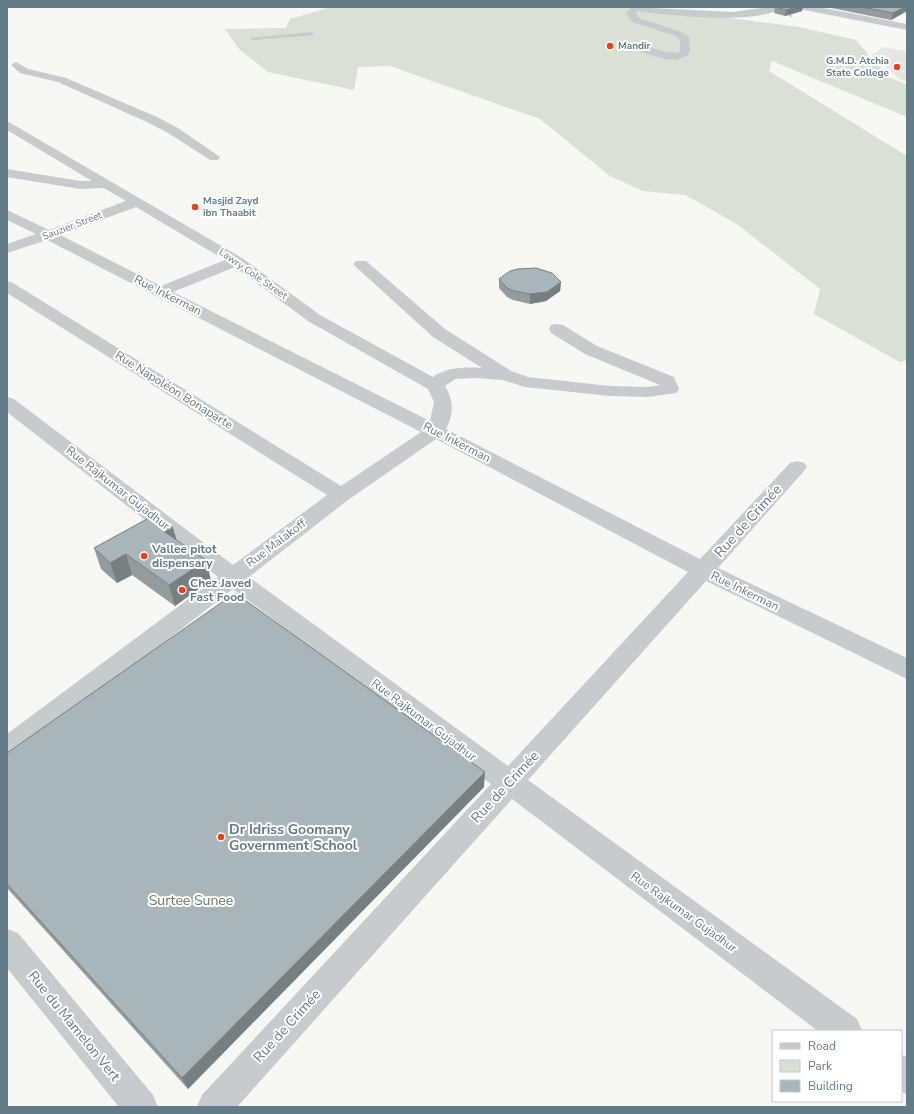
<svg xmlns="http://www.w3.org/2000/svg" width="914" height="1114" font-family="'Nunito Sans',sans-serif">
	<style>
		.built { fill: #e5e7e5 }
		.green { fill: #d9e0d4 }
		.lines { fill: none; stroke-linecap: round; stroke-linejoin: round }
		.stream { fill: #bac9cc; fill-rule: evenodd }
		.path { stroke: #bfc2c4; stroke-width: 1; stroke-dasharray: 1 1; stroke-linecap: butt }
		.lane { fill: #c6cbcd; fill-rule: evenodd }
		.street { fill: #c6cbcd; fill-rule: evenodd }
		.wall { fill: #929c9f }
		.shaded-wall { fill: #777f82 }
		.building { fill: #aab5b9; stroke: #777f82 }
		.poi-dot { fill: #f23c19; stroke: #fff; stroke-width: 1.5 }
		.labels { text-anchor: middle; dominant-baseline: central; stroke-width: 4; stroke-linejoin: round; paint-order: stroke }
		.far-poi-label { font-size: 10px; font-weight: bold; fill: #637a87; stroke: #fff; text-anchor: start }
		.far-street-label { font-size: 10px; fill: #637a87; stroke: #fff }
		.street-label { font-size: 12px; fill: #637a87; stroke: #fff }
		.poi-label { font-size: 12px; font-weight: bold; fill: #637a87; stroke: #fff; text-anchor: start }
		.near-street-label { font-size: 14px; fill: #637a87; stroke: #fff }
		.near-poi-label { font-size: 14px; font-weight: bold; fill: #637a87; stroke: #fff; text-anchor: start }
		.near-park-label { font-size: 14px; fill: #66795f; stroke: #fff }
	</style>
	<rect width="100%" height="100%" fill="#f7f7f4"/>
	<path class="built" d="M883,47L907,51V81L900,79L872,55Z"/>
	<path class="green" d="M331,7H647L799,27L856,40L887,76L907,85V117L772,61L769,71L907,156V360L900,362L814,314L820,289L737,224L685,195L643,191L610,176L540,119L390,66L358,67L354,90L268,72L239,49L225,29L286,28L290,19Z"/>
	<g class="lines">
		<path class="stream" d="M779,7H784L782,8L793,16L791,17L779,9Z"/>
		<path class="path" d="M230,7H265"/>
		<path class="lane" d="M312,32L314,35L253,40L250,38Z"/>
		<g class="street">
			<path d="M631,7L733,12L767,7H781C763,26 663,15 637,11L636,13L639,18L682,32L689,37L690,52C679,67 652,56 638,50L637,48L638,46L642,45L665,52L678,53L680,50V40L676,36L632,22L626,13Z"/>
			<path d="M799,7H818L907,24V30L804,10Z"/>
			<path d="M16,62L28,69L66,78L157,117L178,128L220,157L218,160H210L170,134L149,123L58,82L20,73L11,65Z"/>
			<path d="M7,121L242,258L320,315L433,377C447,367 466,367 482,368L433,337L356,267L353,264L356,261H366L445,329L511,371L528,377L610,386L648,387L660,385L585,354L551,333L549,329L551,325L557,324L563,325L597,346L674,377L679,389L676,393L648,397L610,396L525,387L503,380L476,378L455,379L445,386C454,401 454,413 446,429L700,559L790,463L797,461L804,463L807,467L804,471L718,568L907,658V679L706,581L528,780L857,1019L862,1031H818L512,799L237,1107H197L202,1095L491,784L233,589L16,757L7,760V734L218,577L7,412V397L14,399L233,565L327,495L7,293V281L13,283L341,486L421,432L47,240L7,253V244L36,234L7,220V210L49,230L126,201L104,188L80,189L7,177V169L80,181H92L7,130ZM136,207L225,260L161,286L60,235ZM235,267L308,321L428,389L434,402L430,421L173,292ZM436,439L688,572L508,766L249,577L348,500Z"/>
			<path d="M7,929L18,933L153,1095L158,1107H119L7,968Z"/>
			<path d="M901,1055L907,1057V1094L901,1092Z"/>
		</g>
	</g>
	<g class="wall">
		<path d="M775,7H803L802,11L785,16L774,13Z"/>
		<path d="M826,7H907V11L891,20Z"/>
		<path d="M499,279L561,282L560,291L546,301L530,304L513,300L507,297L499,288Z"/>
		<path d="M176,540L211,580L175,606L132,575L117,583L101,569L94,548Z"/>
		<path d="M7,753L484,787L188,1089L7,888Z"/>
	</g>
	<g class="shaded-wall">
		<path d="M795,7H803L802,11L785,16L786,10Z"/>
		<path d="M905,7H907V11L891,20L893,13Z"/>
		<path d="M561,282L560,291L546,301L530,304V294Z"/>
		<path d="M173,528L179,548L165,532Z"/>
		<path d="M126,554L132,575L117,583L110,563Z"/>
		<path d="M206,560L211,580L175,606L169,585Z"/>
		<path d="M485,772L484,787L188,1089L182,1078Z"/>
	</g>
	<g class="building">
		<path d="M777,7H795L786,10Z"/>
		<path d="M861,7H905L893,13Z"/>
		<path d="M536,268L552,273L561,282L547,292L530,294L514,291L507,288L499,279L510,271L518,269Z"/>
		<path d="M156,514L173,528L165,532L206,560L169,585L126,554L110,563L94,548Z"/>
		<path d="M235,593L485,772L182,1078L7,884V753Z"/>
	</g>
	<g class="poi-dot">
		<circle cx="610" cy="46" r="4"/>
		<circle cx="897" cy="67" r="4"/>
		<circle cx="195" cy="207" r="4"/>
		<circle cx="144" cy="556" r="4"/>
		<circle cx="182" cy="590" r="4"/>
		<circle cx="221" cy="837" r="4"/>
	</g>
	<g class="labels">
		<g class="far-poi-label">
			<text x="618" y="46">Mandir</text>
			<text x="889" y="61" text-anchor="end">G.M.D. Atchia<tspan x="889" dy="12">State College</tspan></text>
			<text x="203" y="201">Masjid Zayd<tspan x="203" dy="12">ibn Thaabit</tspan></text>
		</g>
		<g class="far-street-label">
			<text transform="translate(72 226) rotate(-21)">Sauzier Street</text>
			<text transform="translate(253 274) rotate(35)">Lawry Cole Street</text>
		</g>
		<g class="street-label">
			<text transform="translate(168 295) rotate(27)">Rue Inkerman</text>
			<text transform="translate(174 390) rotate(32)">Rue Napoléon Bonaparte</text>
			<text transform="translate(457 442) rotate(27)">Rue Inkerman</text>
			<text transform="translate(118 488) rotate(38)">Rue Rajkumar Gujadhur</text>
			<text transform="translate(276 543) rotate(-37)">Rue Malakoff</text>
			<text transform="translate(745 591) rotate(26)">Rue Inkerman</text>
			<text transform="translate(424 720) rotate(37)">Rue Rajkumar Gujadhur</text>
			<text transform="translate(684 912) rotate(36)">Rue Rajkumar Gujadhur</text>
		</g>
		<g class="poi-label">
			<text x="152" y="549">Vallee pitot<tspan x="152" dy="14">dispensary</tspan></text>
			<text x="190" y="583">Chez Javed<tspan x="190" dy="14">Fast Food</tspan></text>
		</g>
		<g class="near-street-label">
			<text transform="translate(748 521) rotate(-48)">Rue de Crimée</text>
			<text transform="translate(505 787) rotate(-47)">Rue de Crimée</text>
			<text transform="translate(74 1026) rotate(51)">Rue du Mamelon Vert</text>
			<text transform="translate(287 1026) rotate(-48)">Rue de Crimée</text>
		</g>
		<g class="near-poi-label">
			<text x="229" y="829">Dr Idriss Goomany<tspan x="229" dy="16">Government School</tspan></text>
		</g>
		<g class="near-park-label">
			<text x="191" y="900">Surtee Sunee</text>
		</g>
	</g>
	<rect width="914" height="1114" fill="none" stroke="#637a87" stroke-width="16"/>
	<rect x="772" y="1030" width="130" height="72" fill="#ffffff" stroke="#c1cacf"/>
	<rect x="780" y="1043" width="20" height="6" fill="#c6cbcd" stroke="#c1cacf"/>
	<text x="808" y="1050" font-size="12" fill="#637a87">Road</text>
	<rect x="780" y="1060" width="20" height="12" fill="#d9e0d4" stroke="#c1cacf"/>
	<text x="808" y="1070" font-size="12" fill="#637a87">Park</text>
	<rect x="780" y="1080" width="20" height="12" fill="#aab5b9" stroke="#c1cacf"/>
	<text x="808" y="1090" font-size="12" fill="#637a87">Building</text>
</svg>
